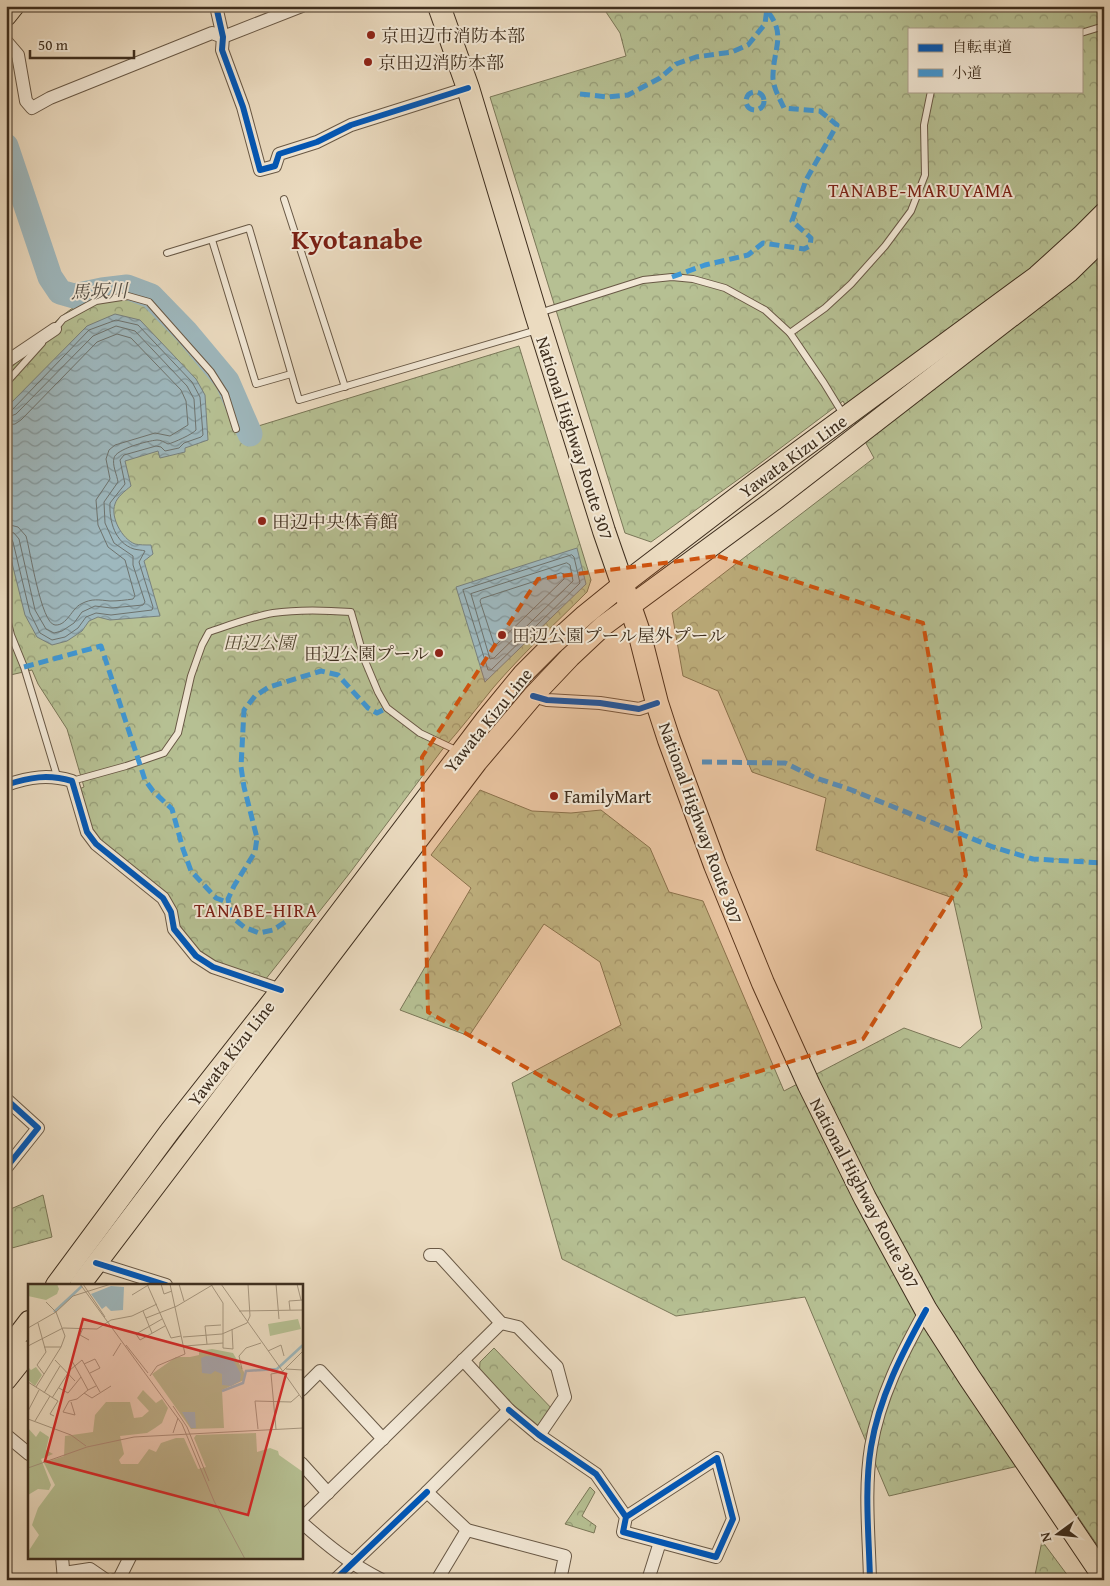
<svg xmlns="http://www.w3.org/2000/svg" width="1110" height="1586" font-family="'Gentium Book Plus','Noto Serif JP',serif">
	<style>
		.forest { fill: url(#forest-crowns); stroke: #7a7758; fill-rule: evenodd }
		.water { fill: url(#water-waves); stroke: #78817e }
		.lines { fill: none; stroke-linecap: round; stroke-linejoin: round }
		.shore { stroke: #6e736e; stroke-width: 1 }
		.river { stroke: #9eb8be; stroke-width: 25 }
		.lane-casing { stroke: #695946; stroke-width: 8 }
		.street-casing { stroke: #695946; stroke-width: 14 }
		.primary-casing { stroke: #3e2e1e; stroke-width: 22 }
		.highway-casing { stroke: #3e2e1e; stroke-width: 24 }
		.lane { stroke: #f2e8d6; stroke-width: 6 }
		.street { stroke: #f2e8d6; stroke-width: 12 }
		.primary { stroke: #ebdbc0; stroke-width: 20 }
		.highway { stroke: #ebdbc0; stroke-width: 22 }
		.quiet { stroke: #3f97d5; stroke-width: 5; stroke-dasharray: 10 5; stroke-linecap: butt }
		.cycleway-casing { stroke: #f2e8d6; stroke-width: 9 }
		.cycleway { stroke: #0057b8; stroke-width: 6 }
		.marked { fill: #ce530f; fill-opacity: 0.2; stroke: #ce530f; stroke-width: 4; stroke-dasharray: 10 6; stroke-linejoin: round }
		.poi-dot { fill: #8f2418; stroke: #f2e8d6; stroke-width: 2 }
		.labels { text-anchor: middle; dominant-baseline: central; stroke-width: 4; stroke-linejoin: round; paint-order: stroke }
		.poi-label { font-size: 18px; fill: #3e2e1e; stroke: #f2e8d6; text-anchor: start }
		.street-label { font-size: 18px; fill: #3e2e1e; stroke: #f2e8d6 }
		.park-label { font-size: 18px; font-style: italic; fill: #564b35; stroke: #f2e8d6 }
		.neighbourhood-label { font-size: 19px; letter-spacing: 1px; fill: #7a1f14; stroke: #f2e8d6 }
		.water-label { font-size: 19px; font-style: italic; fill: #565046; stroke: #f2e8d6 }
		.town-label { font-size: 28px; font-weight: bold; fill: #7a1f14; stroke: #f2e8d6 }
		.inset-river { fill: none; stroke: #9eb8be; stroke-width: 2.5 }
		.inset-road { fill: none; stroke: #a6967f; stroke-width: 1 }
		.view { fill: #d62828; fill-opacity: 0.15; stroke: #d62828; stroke-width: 2.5 }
		.inset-edge { fill: none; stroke: #3e2e1e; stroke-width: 2.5 }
	</style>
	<defs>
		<pattern id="forest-crowns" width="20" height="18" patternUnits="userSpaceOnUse" patternTransform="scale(1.25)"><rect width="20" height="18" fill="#b6c093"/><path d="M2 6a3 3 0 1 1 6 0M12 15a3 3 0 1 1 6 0" fill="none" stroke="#959c77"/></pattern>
		<pattern id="water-waves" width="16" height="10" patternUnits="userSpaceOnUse" patternTransform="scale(1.25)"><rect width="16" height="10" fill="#9eb8be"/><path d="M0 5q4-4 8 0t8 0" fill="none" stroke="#82969a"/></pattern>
	</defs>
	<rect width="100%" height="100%" fill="#ebdbc0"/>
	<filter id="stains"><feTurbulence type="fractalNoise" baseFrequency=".004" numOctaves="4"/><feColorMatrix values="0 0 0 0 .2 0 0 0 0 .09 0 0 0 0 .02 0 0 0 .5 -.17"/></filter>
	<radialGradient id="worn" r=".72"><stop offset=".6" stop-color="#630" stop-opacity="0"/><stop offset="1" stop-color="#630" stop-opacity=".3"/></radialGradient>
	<g class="forest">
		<path d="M602,6H1104V1555L1040,1461L889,1496L805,1297L676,1316L562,1259L512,1083L621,1025L600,962L544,924L469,1036L400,1010L471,888L431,855L480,790L532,811L571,813L601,810L650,848L669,892L703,901L784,1091L904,1028L960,1048L982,1028L953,898L816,850L826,798L752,772L718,691L683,676L672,613L874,458L843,401L750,471L651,542L625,533L490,97L626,56L620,33ZM909,29H1081V91H909Z"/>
		<path d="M127,292L151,300L210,366L228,392L242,431L519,346L591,580L587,592C555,624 522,654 493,688C476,709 460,730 442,750L349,874L265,980L219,965L200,952L179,926L171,902L92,833L79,789L84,787L67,729L38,684L32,670L6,676V373C32,347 61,307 97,296C106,293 118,293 127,292Z"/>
		<path d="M43,1195L52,1237L12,1248L6,1220V1211Z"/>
		<path d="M494,1348L555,1412L539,1435L479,1378L480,1362Z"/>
		<path d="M590,1487L595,1492L582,1516L596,1526L594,1533L565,1524Z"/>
		<path d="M1042,1541L1071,1580H1034Z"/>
	</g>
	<g class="water">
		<path d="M115,314L140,320L196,379L205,395L208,440L185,448V452L160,458L158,451L125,461L131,486C125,491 117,497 115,504C110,517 122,539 135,544C139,545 146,545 151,545L153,554L144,561L160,616L110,620L98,617L89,621L82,631L67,641L52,645L37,637L25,615L11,559L6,528V408L87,326Z"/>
		<path d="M577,548L586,584L485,682L456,587Z"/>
	</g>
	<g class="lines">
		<g class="shore">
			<path d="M6,411L12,410L89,330L116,320L138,325L192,382L200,397L203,435L201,437L184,443L179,448L165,451L161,447L156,446L124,455L120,460L125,484L110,503C109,521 115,543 134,549C138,550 142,550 145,551L139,562L153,607L152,610L111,615L96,613L86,617L78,628L65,637L52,640L40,633L30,613L13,542L11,538H6"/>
			<path d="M6,418L16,414L93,336L116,326L135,331L187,386L194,399L196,430C193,434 173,443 168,444C164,442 161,440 157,440C147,441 116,449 114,458C112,465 117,475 118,482L104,502L105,523L114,543L133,556V565L145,602L143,605L111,608L95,606L82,612L74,623L62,631L54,633L46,629L35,610L19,539L14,533L6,531"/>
			<path d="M6,425L15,424L21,420L97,342L117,334L131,338L181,390L186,401L188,425L170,436L155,433L115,445L109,450L106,459L110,479L96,500L98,525L108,547L125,560L135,596L133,599C126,600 118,601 110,601C99,600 92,598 81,604C72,608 67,626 55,625C41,624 30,549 26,536L18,527L6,524"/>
			<path d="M572,555L574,557L580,583L491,670H488L463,590Z"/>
			<path d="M567,563L570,565L573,581L494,658L490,659L471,594Z"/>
			<path d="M561,573L564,574V579L497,644H494L480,601L481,599Z"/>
		</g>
		<path class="river" d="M6,146L50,277L60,292L74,296L102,290L127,287L151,296L186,332L227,381L250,434"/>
		<g class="lane-casing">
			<g id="lane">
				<path d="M1081,33L1104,26"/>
				<path d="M284,199L345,387"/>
				<path d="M212,240L256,384L291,374"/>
				<path d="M167,253L249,228L299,400L537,330"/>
				<path d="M539,313L643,280L672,277L693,279L725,288L765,310L790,333"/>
				<path d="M54,330L63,319L96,301L128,296L149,302L211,372L225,394L236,429"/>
				<path d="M6,383L42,343"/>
				<path d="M843,414L824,383L790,333L825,308L851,284L885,246L911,211L925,175L924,125L931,91"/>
				<path d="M6,615L11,635L24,667L57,776"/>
				<path d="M72,781L126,766L164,753L178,733L191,676L202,645L209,632C230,625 251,617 273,613C299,609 325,610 351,612L365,661L378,692L387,708L420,733L458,751"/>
			</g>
		</g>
		<g class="street-casing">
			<g id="street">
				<path d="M216,6L223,37L222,50L243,107L260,170L275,166L279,154L317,142L351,125L468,88"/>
				<path d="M6,41L18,55L26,101L32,108L50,98L212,33L223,37L302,6"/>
				<path d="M6,362L55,329"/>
				<path d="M533,696L547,700L600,703L639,709L657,703"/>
				<path d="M6,785C30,777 48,774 72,781L87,832L96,844L163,898L171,912L174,929L196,956L213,967L281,990"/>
				<path d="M6,1099L38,1128L6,1168"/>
				<path d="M430,1255H439L501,1323L518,1327L557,1367L565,1397L539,1435"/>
				<path d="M96,1263L166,1285"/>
				<path d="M463,1360L509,1410L427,1492L467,1530L565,1556L560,1580"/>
				<path d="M301,1390L320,1371L383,1439"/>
				<path d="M509,1410L539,1435L596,1474L626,1517L623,1532L716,1557L733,1519L717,1458L626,1517"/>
				<path d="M6,1435L29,1454"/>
				<path d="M301,1463L328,1493"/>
				<path d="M301,1519L501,1323"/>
				<path d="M301,1522C327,1545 350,1564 382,1580"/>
				<path d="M62,1557L64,1580"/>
				<path d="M64,1573L90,1569L106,1580"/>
				<path d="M114,1580L119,1579L130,1557"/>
				<path d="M335,1580L427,1492"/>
				<path d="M437,1580L467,1530"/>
				<path d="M648,1580L660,1542"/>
				<path d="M870,1580C869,1536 864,1490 871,1447C879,1398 902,1353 926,1310"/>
			</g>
		</g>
		<g class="primary-casing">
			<g id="primary">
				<path d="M6,16L14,6"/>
				<path d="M56,1285L170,1131L281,990L486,719L523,674L553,644L585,615L622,585L758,481L1037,276L1081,236L1104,213"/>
				<path d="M80,1285L477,762L533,696L570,657L603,626L773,501L1069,272L1104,238"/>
				<path d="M6,1351L29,1321"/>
				<path d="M6,1380L29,1351"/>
			</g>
		</g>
		<g class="highway-casing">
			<path id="highway" d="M439,6L468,88L536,314L604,531L639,632L657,703L669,740L715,865L763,983L809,1085L865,1198L926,1310L969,1377L1104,1577"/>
		</g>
		<use href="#lane" class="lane"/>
		<use href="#street" class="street"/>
		<use href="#primary" class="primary"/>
		<use href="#highway" class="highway"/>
		<g class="quiet">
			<circle cx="755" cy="101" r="9"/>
			<path d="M580,94L608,97L628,95L660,78L676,64L696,57L732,52L748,45L765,24L767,8"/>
			<path d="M672,277L705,265L748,255L763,243L804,249L810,246L811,238L792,221L806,180L837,125L820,111L784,108C780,99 772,86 773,75C774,45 788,33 763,6"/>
			<path d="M24,667L101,646L145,780L153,791L172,809L183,849L191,871L216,898L229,903"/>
			<path d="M702,762L785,763L816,778L849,789L993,847L1033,859L1104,863"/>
			<path d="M285,922L273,930L259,933L244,927L232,917L228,899L234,886L255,852L257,838L244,787L241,767L244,710L255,696L269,687L321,671L338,675L368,708L377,713L387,708"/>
		</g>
		<g class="cycleway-casing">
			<g id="cycleway">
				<path d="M216,6L223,37L222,50L243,107L260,170L275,166L279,154L317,142L351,125L468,88"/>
				<path d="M533,696L547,700L600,703L639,709L657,703"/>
				<path d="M6,785C30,777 48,774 72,781L87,832L96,844L163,898L171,912L174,929L196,956L213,967L281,990"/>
				<path d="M6,1099L38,1128L6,1168"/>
				<path d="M96,1263L166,1285"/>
				<path d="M509,1410L539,1435L596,1474L626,1517L623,1532L716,1557L733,1519L717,1458L626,1517"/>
				<path d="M335,1580L427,1492"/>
				<path d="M870,1580C869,1536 864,1490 871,1447C879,1398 902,1353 926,1310"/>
			</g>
		</g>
		<use href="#cycleway" class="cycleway"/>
	</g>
	<path class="marked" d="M718,556L923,623L966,875L863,1039L613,1117L428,1012L422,757L538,579Z"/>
	<g class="poi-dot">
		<circle cx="371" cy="35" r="5"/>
		<circle cx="368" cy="62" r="5"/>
		<circle cx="262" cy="521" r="5"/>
		<circle cx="502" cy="635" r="5"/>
		<circle cx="439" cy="653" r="5"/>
		<circle cx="554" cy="796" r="5"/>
	</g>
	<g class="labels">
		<g class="poi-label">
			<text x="381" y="35">京田辺市消防本部</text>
			<text x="378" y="62">京田辺消防本部</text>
			<text x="272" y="521">田辺中央体育館</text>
			<text x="512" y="635">田辺公園プール屋外プール</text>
			<text x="429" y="653" text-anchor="end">田辺公園プール</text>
			<text x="564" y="796">FamilyMart</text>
		</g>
		<g class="street-label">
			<text transform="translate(575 438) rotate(72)">National Highway Route 307</text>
			<text transform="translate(793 456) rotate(-36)">Yawata Kizu Line</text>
			<text transform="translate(488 720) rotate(-51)">Yawata Kizu Line</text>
			<text transform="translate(701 823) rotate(70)">National Highway Route 307</text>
			<text transform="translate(231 1053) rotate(-52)">Yawata Kizu Line</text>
			<text transform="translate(865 1193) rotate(62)">National Highway Route 307</text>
		</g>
		<g class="park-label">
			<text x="259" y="642">田辺公園</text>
		</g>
		<g class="neighbourhood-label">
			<text x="921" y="190">TANABE-MARUYAMA</text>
			<text x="256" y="910">TANABE-HIRA</text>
		</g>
		<g class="water-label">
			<text transform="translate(99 291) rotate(-2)">馬坂川</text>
		</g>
		<g class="town-label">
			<text x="357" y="238">Kyotanabe</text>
		</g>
	</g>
	<g transform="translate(28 1284)">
		<rect width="275" height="275" fill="#ebdbc0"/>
		<path d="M0,0H29L31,5L29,10L18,16L0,12ZM270,35L273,45L242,52L240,40ZM184,65L205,69L216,88V96L194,106L196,144L163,145L124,90L148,73H162L171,71V67ZM0,83L3,86L8,83L14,91L7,102L0,96ZM115,106L128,119L134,115L140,124L134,139L127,144L119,149L92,152L96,170L91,176L93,180H110L121,165L128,168L133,159L148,154H156L170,185L178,183L166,154L168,151L228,149L229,168L242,164L250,167L251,171L275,188V275H0V268L11,251L4,241L10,224L27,201L16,179L36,172L37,152L65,148L67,131L78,118H102L106,134L114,133L121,127L109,114ZM0,144L8,153L12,147L21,153L18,166L25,170L13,175L23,201L21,206L10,205L0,211V216Z" fill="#b6c093"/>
		<path d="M83,2L96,3L95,26L83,27L78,22L74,25L63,10ZM178,72L204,74L213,90L212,97L203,102L194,101V90L187,87L183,90L174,89L173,74ZM154,128H167L168,144H163Z" fill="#9eb8be"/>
		<path class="inset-river" d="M26,28L54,2M194,107L215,99L218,87L249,85L275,61"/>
		<path class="inset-road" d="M52,0L154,140L186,217L217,275M55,0L77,33M119,0L143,54L153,52M133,0L136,10L144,7M151,0L156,17M193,0L275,116M248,0L251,35M269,0L273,16M184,2L195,19V64L205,65L204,45M104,11L122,0M262,26L261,17L275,16M115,27L124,49M211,27L275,26M118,34L149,22L186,0M134,35L108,50L112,56L137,42M10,39L18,68L9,81L16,90M0,44L28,28L45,12L83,0M35,44L69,45L83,36L104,32L129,20M55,44L52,51L61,56M155,53L194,50L219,39L222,32L220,0M179,60L177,42L193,41M98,61L120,89M0,62L35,44M157,62L195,59M16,63H33L37,52L28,28L18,18M240,67L253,61L256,72M85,72L93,59M27,76L47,97M44,77L53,93M56,80L67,75L72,84L62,89M214,85L211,72L218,64L233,59M258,85L275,86M122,92L129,82L157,70L142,0M0,98L22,112M8,103L33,63M31,104L40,109L53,93L60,106L68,102M16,109L32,82M56,109L64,114L83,102M24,114L42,86L54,76L72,108M43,118L47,131L35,128L41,117L49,115L60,106M145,122L159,143L181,197M0,127L11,106M0,135L43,151L58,162M7,137L22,112L30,117L22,130L26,132M230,145L227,117L263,118L271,111M248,145L243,90L254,88L275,67M145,149L150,134M0,184L59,163L106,153L275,144"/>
		<path class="view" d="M55,35L258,90L220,231L17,177Z"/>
		<rect width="275" height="275" class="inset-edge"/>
	</g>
	<rect width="1110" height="1586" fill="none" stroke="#ebdbc0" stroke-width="25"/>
	<rect x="8" y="8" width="1095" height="1571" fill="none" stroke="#3e2e1e" stroke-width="2.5"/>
	<rect x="12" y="12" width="1085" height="1561" fill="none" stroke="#3e2e1e"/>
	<rect x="908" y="28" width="175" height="65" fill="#f2e8d6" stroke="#aa9e8c"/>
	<rect x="918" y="44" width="25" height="8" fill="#0057b8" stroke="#aa9e8c"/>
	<text x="952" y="52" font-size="15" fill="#3e2e1e">自転車道</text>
	<rect x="918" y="69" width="25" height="8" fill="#3f97d5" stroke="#aa9e8c"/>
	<text x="952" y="78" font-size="15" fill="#3e2e1e">小道</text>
	<g transform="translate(1058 1534) rotate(255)" stroke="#f2e8d6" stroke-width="4" paint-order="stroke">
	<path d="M0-4L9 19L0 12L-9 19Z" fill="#3e2e1e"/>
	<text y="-8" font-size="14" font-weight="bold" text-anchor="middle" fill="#3e2e1e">N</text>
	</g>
	<path d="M30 50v8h104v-8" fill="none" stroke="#3e2e1e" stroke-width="2.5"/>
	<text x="38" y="50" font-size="15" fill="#3e2e1e" stroke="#f2e8d6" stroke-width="4" paint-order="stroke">50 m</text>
	<rect width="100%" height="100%" filter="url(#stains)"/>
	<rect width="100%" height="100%" fill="url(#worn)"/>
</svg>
